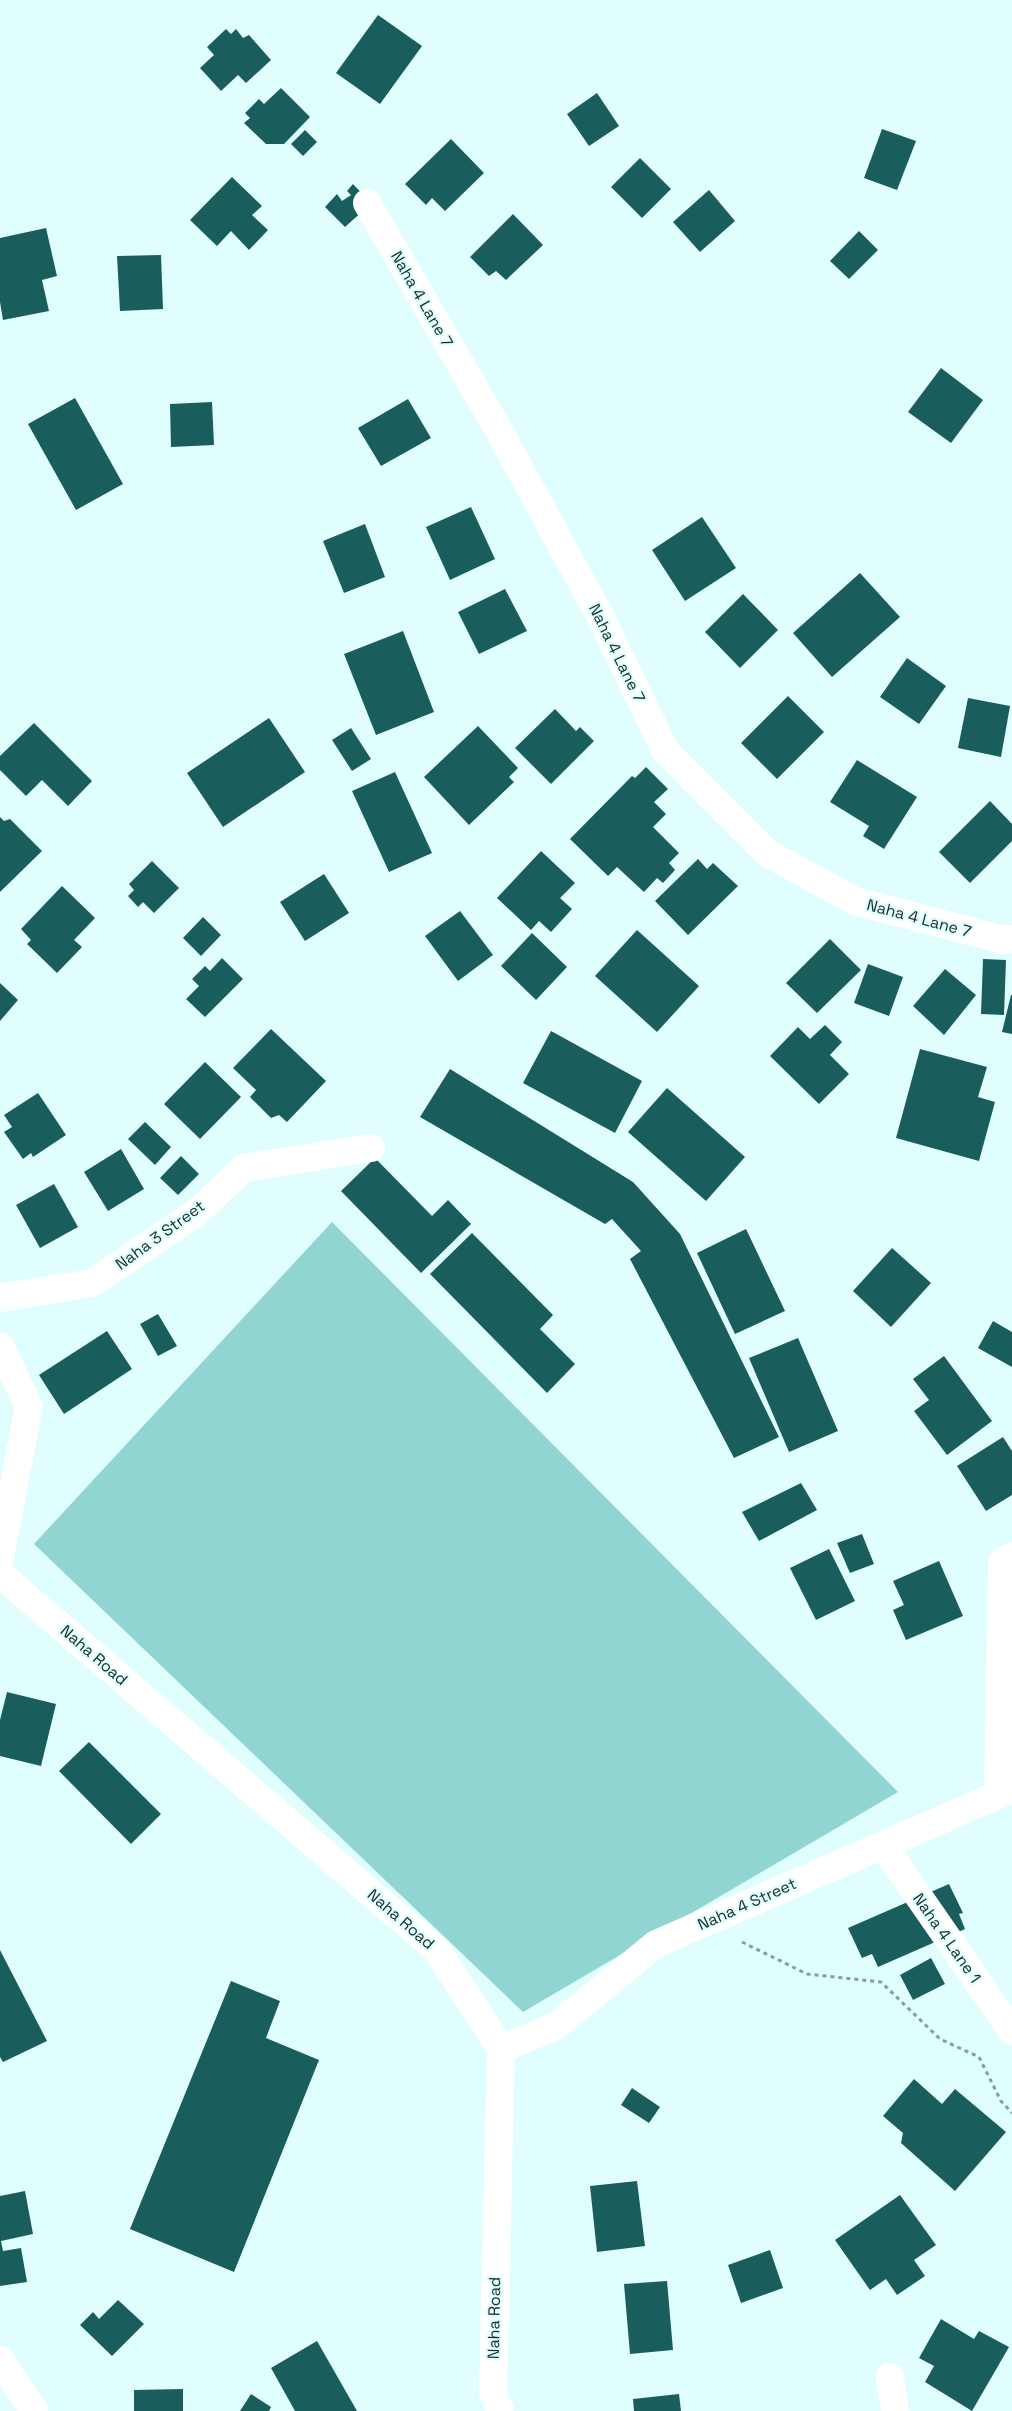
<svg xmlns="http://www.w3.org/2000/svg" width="1012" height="2411" font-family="'Space Grotesk',sans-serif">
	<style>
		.green { fill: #91d5d3 }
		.building { fill: #195e5d }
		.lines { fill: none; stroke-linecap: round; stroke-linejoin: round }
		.path { stroke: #869d9d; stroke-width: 3; stroke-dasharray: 4 4; stroke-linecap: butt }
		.street { stroke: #fff; stroke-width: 28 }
		.labels { text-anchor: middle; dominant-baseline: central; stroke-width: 5; stroke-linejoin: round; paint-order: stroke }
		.street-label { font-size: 16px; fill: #1d2b2b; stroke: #dffefd }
	</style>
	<rect width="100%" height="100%" fill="#dffefd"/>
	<path class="green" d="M332,1222L898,1792L523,2012L34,1544Z"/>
	<g class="building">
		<path d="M378,15L422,46L380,104L336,73Z"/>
		<path d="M226,29L231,34L236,29L243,38L249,35L271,60L246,83L238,75L221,91L200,68L214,55L207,47Z"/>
		<path d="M281,88L310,117L284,144H266L244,123L250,118L245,113L259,99L264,104Z"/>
		<path d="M597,93L619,126L589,146L567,114Z"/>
		<path d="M882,129L916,141L897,190L864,178Z"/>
		<path d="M305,130L317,142L303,156L291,144Z"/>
		<path d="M451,139L484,173L445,211L432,198L426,205L405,184Z"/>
		<path d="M640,158L671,189L642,218L611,187Z"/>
		<path d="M232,177L262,206L252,215L268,230L249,250L231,231L217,246L190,220Z"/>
		<path d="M353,184L366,198L365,209L345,227L325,207L337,194L342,201L351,195L347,191Z"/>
		<path d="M709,190L735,221L700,252L673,222Z"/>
		<path d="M513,214L543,245L506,280L496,271L489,276L470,257Z"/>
		<path d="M46,228L57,276L42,280L49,311L3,320L0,302V238Z"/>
		<path d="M859,231L878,250L849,279L830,261Z"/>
		<path d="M161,255L163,309L120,311L117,256Z"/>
		<path d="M941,368L983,400L951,443L908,412Z"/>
		<path d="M75,398L123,484L76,510L28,424Z"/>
		<path d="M408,399L431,438L381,466L358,428Z"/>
		<path d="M212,402L214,445L171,447L170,404Z"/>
		<path d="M471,507L495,559L450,580L426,527Z"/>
		<path d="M702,517L736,568L685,601L652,550Z"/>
		<path d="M365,524L385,577L344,593L323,541Z"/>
		<path d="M860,573L900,617L832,677L793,633Z"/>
		<path d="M505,589L527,631L479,654L458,612Z"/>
		<path d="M743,594L778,630L740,668L705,632Z"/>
		<path d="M403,631L434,712L376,735L344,654Z"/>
		<path d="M907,658L946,686L919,724L880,697Z"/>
		<path d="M788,696L824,732L777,779L741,743Z"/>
		<path d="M968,698L1010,706L1001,757L958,748Z"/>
		<path d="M555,709L576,731L580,727L594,741L551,784L515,748Z"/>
		<path d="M269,718L305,772L223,827L187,773Z"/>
		<path d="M34,723L92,781L68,806L42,780L26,796L0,770V756Z"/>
		<path d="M478,726L518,768L509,777L514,782L469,825L424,777Z"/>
		<path d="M351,728L371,759L352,771L332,740Z"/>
		<path d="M857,760L917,797L884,849L863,836L869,826L830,802Z"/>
		<path d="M646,767L668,789L654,802L666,814L653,827L679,853L669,863L675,870L663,883L657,878L644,892L617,867L608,876L570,839L632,776L635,778Z"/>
		<path d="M395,772L432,853L389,872L352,791Z"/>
		<path d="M990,801L1012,824V841L970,883L939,852Z"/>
		<path d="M0,817L4,821L10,819L42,851L0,892Z"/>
		<path d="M541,851L575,883L560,898L572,909L551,932L539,921L531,930L497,898Z"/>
		<path d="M698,859L707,869L713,863L738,886L688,935L655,901Z"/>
		<path d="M152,861L179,888L154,913L143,902L138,907L128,896L134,890L129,884Z"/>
		<path d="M324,874L349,913L305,941L280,902Z"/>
		<path d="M62,886L95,918L74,940L82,947L57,973L27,944L31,940L21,929Z"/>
		<path d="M460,911L493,955L458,981L425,936Z"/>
		<path d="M203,917L221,935L201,956L183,938Z"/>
		<path d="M637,930L699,986L657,1032L595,976Z"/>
		<path d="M532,933L567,967L536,1000L501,966Z"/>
		<path d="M830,939L861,970L817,1013L786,983Z"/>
		<path d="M222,958L243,979L205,1017L186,999L199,986L192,979L205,966L210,971Z"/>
		<path d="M983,959L1006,960L1004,1015L981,1014Z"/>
		<path d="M868,964L903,977L889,1016L854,1003Z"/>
		<path d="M945,969L976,995L944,1035L913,1006Z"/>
		<path d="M0,983L18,1000L0,1021Z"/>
		<path d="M1011,995H1012V1034L1002,1032Z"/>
		<path d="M825,1025L842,1042L830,1055L849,1074L819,1104L770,1056L798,1027L810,1039Z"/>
		<path d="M271,1029L326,1081L287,1122L279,1115L271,1118L250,1097L256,1090L233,1068Z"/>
		<path d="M551,1031L642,1081L615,1133L523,1083Z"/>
		<path d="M920,1049L987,1067L978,1097L995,1102L979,1161L896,1138Z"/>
		<path d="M205,1062L241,1097L200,1139L164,1104Z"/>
		<path d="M450,1069L633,1182L680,1234L779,1437L734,1458L630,1259L641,1251L612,1219L605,1224L420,1117Z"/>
		<path d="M667,1088L745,1157L706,1201L628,1132Z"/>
		<path d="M38,1093L66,1135L33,1157L31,1153L23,1159L4,1132L12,1127L4,1115Z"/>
		<path d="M145,1122L171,1147L155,1165L128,1139Z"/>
		<path d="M121,1149L144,1189L108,1211L84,1172Z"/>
		<path d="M181,1156L199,1174L178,1195L160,1178Z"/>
		<path d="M375,1158L432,1216L448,1200L471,1224L421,1273L341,1191Z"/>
		<path d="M54,1184L78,1227L40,1248L16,1205Z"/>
		<path d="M746,1229L785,1311L735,1334L697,1253Z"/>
		<path d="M472,1233L553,1315L540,1329L575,1364L547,1393L430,1274Z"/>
		<path d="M892,1248L931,1283L891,1327L853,1291Z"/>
		<path d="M158,1314L177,1346L158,1356L140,1324Z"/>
		<path d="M993,1321L1012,1332V1367L978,1348Z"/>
		<path d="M107,1331L132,1369L64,1414L39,1375Z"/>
		<path d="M798,1338L838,1431L789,1452L749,1358Z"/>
		<path d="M944,1356L992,1421L947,1455L914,1411L929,1400L913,1379Z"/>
		<path d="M1003,1437L1012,1451V1495L986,1511L957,1466Z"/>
		<path d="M801,1483L817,1510L759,1541L742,1512Z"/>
		<path d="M862,1534L874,1564L850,1573L837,1543Z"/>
		<path d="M829,1549L855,1601L816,1620L790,1568Z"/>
		<path d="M939,1561L963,1616L906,1640L893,1610L904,1605L893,1581Z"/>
		<path d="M7,1692L56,1704L41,1766L0,1756V1720Z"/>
		<path d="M89,1742L161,1814L131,1844L59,1771Z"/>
		<path d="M949,1884L963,1913L959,1914L965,1929L878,1967L872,1954L862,1958L848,1928Z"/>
		<path d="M0,1950L47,2041L3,2062L0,2057Z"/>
		<path d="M931,1958L945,1984L913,2000L900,1975Z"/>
		<path d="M231,1981L280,2001L266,2038L319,2060L234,2272L130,2229Z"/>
		<path d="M914,2079L942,2104L955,2089L1006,2132L955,2191L901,2143L903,2133L883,2116Z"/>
		<path d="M632,2088L660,2107L649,2123L621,2105Z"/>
		<path d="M637,2181L645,2246L597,2252L590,2186Z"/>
		<path d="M25,2191L33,2234L1,2241L3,2251L21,2248L27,2282L0,2286V2196Z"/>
		<path d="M900,2195L936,2245L914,2260L925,2276L897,2295L886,2279L870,2290L835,2240Z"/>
		<path d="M770,2250L783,2288L741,2303L728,2265Z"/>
		<path d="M667,2281L673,2350L630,2354L624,2284Z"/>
		<path d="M118,2300L144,2324L112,2356L80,2325L93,2312L99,2319Z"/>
		<path d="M941,2319L974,2339L979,2331L1009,2347L972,2411L925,2382L934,2366L919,2358Z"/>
		<path d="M317,2341L357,2411H295L271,2368Z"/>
		<path d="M183,2389V2411H134V2390Z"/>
		<path d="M251,2394L271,2407L269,2411H240Z"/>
		<path d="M679,2394L681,2411H634L633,2399Z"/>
	</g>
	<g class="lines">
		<path class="path" d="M742,1942L807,1974L881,1982L940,2039L979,2057L1001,2101L1012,2113"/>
		<g class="street">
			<path d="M367,203L498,429L598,612L666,752L767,853L855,901L1004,940L1012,939"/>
			<path d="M0,1298L92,1283L196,1213L244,1168L371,1148"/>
			<path d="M0,1346L29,1406L0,1557"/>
			<path d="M0,1574L437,1950L501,2049L493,2392L500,2411"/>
			<path d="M998,1794L1002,1562L1012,1556"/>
			<path d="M883,1845L1012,2031"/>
			<path d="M501,2049L556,2026L656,1944L1012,1789"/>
			<path d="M0,2360L34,2411"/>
			<path d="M890,2377L895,2411"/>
		</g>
	</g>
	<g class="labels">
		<g class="street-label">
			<text transform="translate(422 299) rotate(60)">Naha 4 Lane 7</text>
			<text transform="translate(617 653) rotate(64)">Naha 4 Lane 7</text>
			<text transform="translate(919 918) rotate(15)">Naha 4 Lane 7</text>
			<text transform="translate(160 1235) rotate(-36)">Naha 3 Street</text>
			<text transform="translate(94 1655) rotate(41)">Naha Road</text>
			<text transform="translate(747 1904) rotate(-24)">Naha 4 Street</text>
			<text transform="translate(401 1919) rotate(41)">Naha Road</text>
			<text transform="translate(947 1938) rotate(55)">Naha 4 Lane 1</text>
			<text transform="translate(494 2318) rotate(-89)">Naha Road</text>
		</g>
	</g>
</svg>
